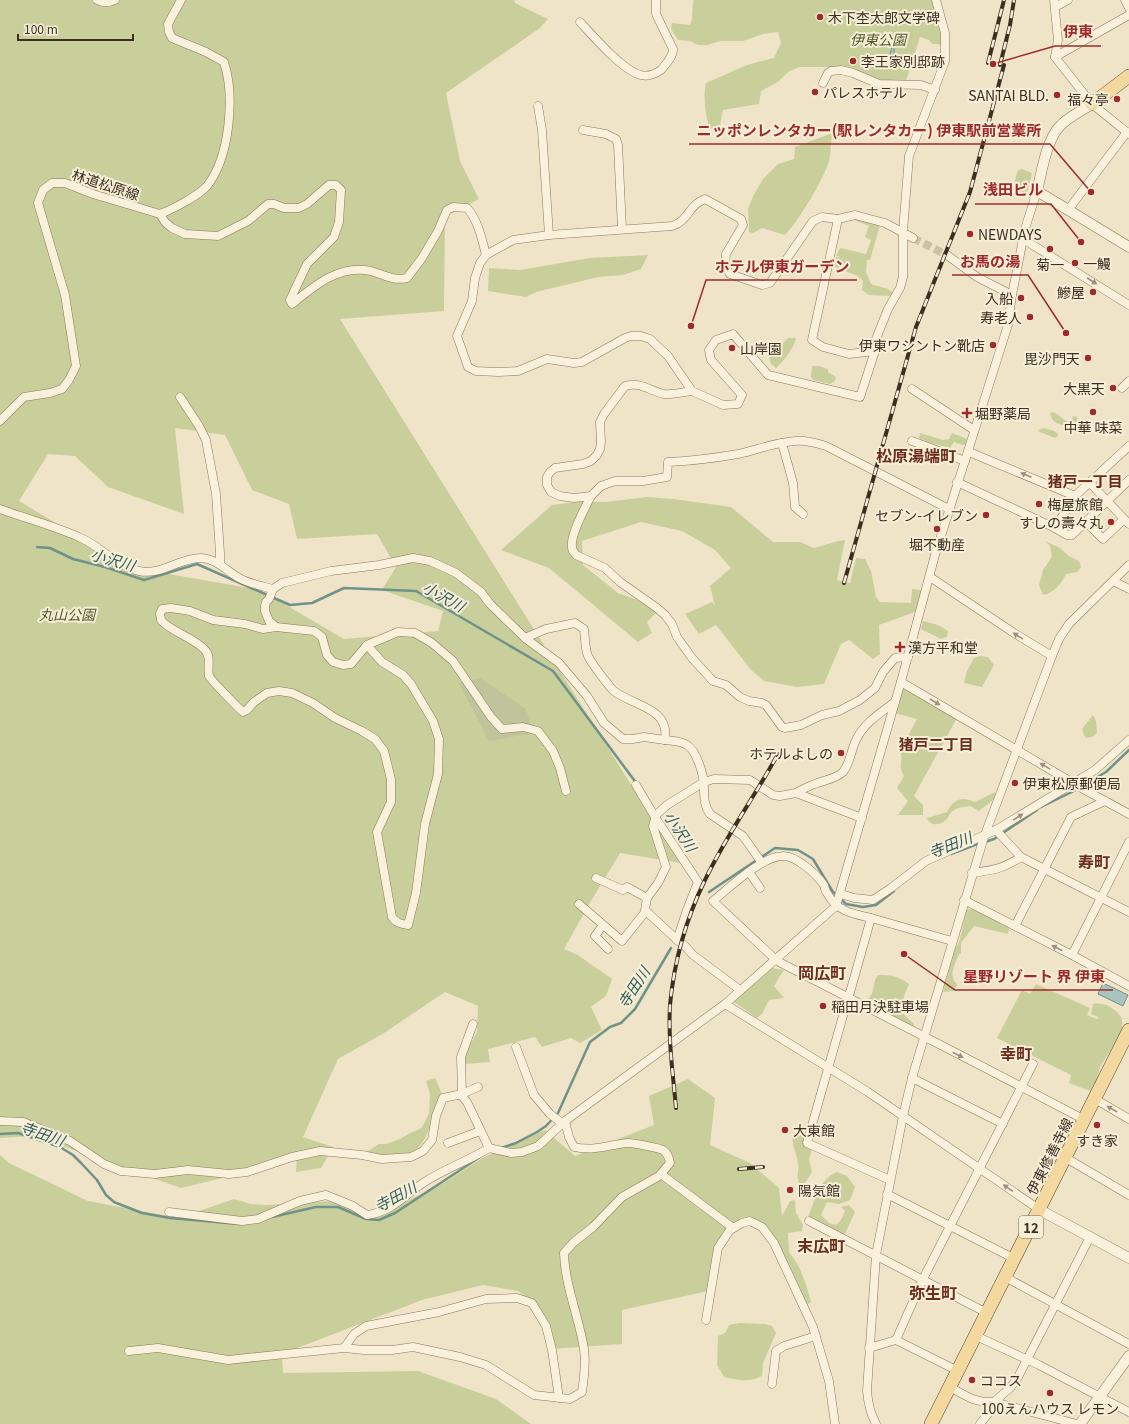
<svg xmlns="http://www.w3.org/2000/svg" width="1129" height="1424" font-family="Georgia,'Noto Sans JP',serif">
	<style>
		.green { fill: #c9cf9b; fill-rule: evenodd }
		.cemetery { fill: #bfc49a }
		.water { fill: #a9c4bc; stroke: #6f938a }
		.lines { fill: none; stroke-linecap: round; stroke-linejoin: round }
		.stream { stroke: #6f938a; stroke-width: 2.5 }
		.minor-tunnel { stroke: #ccc0a6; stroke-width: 8; stroke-dasharray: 8 4; stroke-linecap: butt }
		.minor-casing { stroke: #8d765c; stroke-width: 9 }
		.tertiary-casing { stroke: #8d765c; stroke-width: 11 }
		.primary-casing { stroke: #5b4430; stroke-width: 14 }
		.minor { stroke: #faf1dc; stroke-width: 8 }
		.tertiary { stroke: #faf1dc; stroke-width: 10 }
		.primary { stroke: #f3d9a0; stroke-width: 13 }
		.rail-casing { stroke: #3d2e20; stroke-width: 4 }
		.rail { stroke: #f7eed8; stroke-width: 2.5; stroke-dasharray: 8; stroke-linecap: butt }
		.oneway { fill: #9c907e }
		.poi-dot { fill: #9e2a2b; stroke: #f7eed8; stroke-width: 1.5 }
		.labels { text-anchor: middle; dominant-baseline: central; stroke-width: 4; stroke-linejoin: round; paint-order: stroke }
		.shield { fill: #f7eed8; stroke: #756857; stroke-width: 1 }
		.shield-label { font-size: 13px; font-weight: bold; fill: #3d2e20 }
		.poi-label { font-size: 14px; fill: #3d2e20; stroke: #f7eed8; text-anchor: start }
		.park-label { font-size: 14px; font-style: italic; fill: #4d5a26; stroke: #f7eed8 }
		.street-label { font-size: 14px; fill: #3d2e20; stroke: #f7eed8 }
		.neighbourhood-label { font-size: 15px; font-weight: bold; fill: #6b2e1e; stroke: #f7eed8 }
		.water-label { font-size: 15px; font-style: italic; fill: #2f5d5a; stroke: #f7eed8 }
		.quarter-label { font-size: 16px; font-weight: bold; fill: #6b2e1e; stroke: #f7eed8 }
		.leader { fill: none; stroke: #9e2a2b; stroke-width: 1.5 }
		.callout-dot { fill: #9e2a2b; stroke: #f7eed8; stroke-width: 1.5 }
		.callout-label { font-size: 15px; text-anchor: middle; font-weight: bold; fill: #9e2a2b; stroke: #f7eed8; stroke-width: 4; stroke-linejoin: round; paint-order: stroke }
	</style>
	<rect width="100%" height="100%" fill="#f0e4c8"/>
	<g class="green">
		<path d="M0,0H514L515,3L548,19L540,28L446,93L460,161L479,199L445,217L444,311L340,319L680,863L620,853L591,901L564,949L578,955L612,979L606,996L591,1007L602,1030L580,1043L571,1038L542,1047L535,1037L488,1049L490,1062L466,1064L463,1058L477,1032L478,1006L445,992L384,1033L338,1059L303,1137L333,1147L321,1168L296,1172L297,1155L247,1172L181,1188L34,1136L0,1138ZM175,428L225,435L252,490L289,504L297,539L377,534L396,567L382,590L443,611L438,631L344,639L260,590L129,567L19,501L48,454L75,456L108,487L184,514Z"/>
		<path d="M694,0H933L942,35L943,46L938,44H932L929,40L920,37L906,81L878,82L845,69L834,67H799L788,72L778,82L761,91L759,104L723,110L720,125L710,129C705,115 703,97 706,83L747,65L774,58L781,43L778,32L763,34L743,41H721L707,45H698L690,41L678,40L671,29L672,23L690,25L692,19L693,1Z"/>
		<path d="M832,133C831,142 831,153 829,161C824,179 798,222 785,235L762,228L753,233L749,232L748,209L753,196L763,179L778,164L794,159L795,147Z"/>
		<path d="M1022,169L1032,173L1027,194L1012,190L1018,170Z"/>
		<path d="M852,219H859L880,225L870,260H867L866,272L871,284L888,289L893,293L892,296L869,295L862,290L863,281L858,276L834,267L833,261L837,257H841L836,256L840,248L866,254L871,240L865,237L869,226Z"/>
		<path d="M648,255L641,269L623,275L598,277L536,292L526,297L488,291L489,268L520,270L590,258Z"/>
		<path d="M788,338H796C793,349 785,360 776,368L771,364L769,358L772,350L778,348Z"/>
		<path d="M812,366H819L828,369V372L836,377L835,381L830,384L813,380L811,377Z"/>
		<path d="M1053,412C1059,414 1062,419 1068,422L1074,416L1077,417L1079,426L1076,428C1065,425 1052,426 1050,413Z"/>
		<path d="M1044,428L1054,431L1058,434V436L1055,438L1038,431L1040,429Z"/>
		<path d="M920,433L943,440L949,439L952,433L967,439L966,444L963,445L954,442L950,448L927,442L919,438Z"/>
		<path d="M647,497L673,499L731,507L773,542H800L814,548L838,541L845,540L837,580L850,583L856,558L865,559L871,571L876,597L880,602L911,603L912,589L922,590L915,612L879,625L880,654L873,659L849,640L841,644L824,684L797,687L764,681L751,670L716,625L699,634L685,614L712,602L715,606L710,586L731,568L715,550L682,531L641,522L582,541L583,565L618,593L643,602L657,612L647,622L652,633L638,642L549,568L501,550L552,505L576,502H605Z"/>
		<path d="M1045,541L1060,548L1069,556L1079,561L1081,567L1077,572L1066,574C1061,584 1054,593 1043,595L1039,585L1043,570L1052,557L1050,546Z"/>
		<path d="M923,621L938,625L948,631L947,637L941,639L921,629Z"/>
		<path d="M981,656L988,657L994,665L982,687L964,683L967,671L974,658Z"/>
		<path d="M903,686L957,718L914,796L923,805V815H898L908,801L897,788L904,776C897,764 904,762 900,751L917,719L895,713Z"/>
		<path d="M1093,715L1096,721L1097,733L1092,737L1086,738L1084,735L1082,729Z"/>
		<path d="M995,792V798L979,811L970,806C965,807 959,807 954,810C950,812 949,817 946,820C940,825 930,827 927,818L947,812C954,799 961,796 975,802Z"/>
		<path d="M967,909C978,908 1001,920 1009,928L1008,934L974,926L961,943V953L959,954C955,964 948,975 957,984L954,991L943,992L955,949C962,941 963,920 967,909Z"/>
		<path d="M772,968L784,970L774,986L784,998L769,1000L762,1014L757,1018L734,1002L761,974Z"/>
		<path d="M878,975C892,975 898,976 909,984L904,996L901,1012L913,1023L916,1029L865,1003L872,994L875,980Z"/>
		<path d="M1036,984L1090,1008L1087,1015L1097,1019L1098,1017L1091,1014L1093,1004C1106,1002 1114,1008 1122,1018V1032L1100,1067L1097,1079L1090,1091L1069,1083L1071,1075L997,1038L1022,990L1030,994Z"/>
		<path d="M435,1078L442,1094L437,1113L423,1142L411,1155H362L379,1144H386L400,1139L410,1133L420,1129L424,1124L429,1113L430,1094L426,1081Z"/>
		<path d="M688,1079L715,1098L710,1145L750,1163L779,1188L782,1216L790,1201L795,1200L796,1213L803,1225L802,1231L788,1233L789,1252C801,1266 806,1284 811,1302L807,1305L773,1235L768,1229L743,1223L724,1239L708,1291L622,1310V1344L551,1349L540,1309L518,1291L483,1285L422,1300L282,1354L283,1373L418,1371L496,1399L531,1424H0V1155L9,1163L88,1201L179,1218L234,1199L251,1204L266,1205L331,1201L376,1216L442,1184L484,1157L545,1130L575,1156L654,1125L649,1096Z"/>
		<path d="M798,1133L803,1134L805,1135L804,1146L812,1149L809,1159L812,1172L802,1188C794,1174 800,1174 798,1163C797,1153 791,1146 793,1135Z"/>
		<path d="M837,1172L847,1176L855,1187L850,1200L839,1204L827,1202L821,1215L829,1223L836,1225L841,1220L845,1211L841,1207L849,1205L855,1212L844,1236L808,1217C815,1201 819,1179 837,1172Z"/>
		<path d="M739,1323L765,1324L772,1326L776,1333L763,1363L762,1376C750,1383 737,1380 724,1377L717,1365L718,1336L725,1333L729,1325Z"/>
	</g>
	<path class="cemetery" d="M480,678L526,709L533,733L489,741L459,683Z"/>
	<g class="water">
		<path d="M892,47L894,48V57H898L899,61L892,69L888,68C890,61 889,54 892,47Z"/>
		<path d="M1103,983L1128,995L1123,1006L1098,994Z"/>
	</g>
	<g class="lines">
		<g class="stream">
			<path d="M37,547L50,548L73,559L105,567L144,580L197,564L290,605L312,603L344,588L416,591L553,671L637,784"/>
			<path d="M1082,786L1106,772L1129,750"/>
			<path d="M1041,807L1078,789"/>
			<path d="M985,842L994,839L1037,810"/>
			<path d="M951,854L980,843"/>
			<path d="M709,892L775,848L798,850L813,859L833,892L846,904L863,907L876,905L894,891"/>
			<path d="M0,1134L18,1133L60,1147L73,1155L81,1163L97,1180L106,1195L114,1202L142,1213L170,1218L239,1224"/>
			<path d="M501,1148L516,1143L537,1132L546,1126L558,1113L590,1042L610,1027L621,1023L635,1009L671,948"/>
			<path d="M272,1217L316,1207H338L366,1219L379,1220L395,1213L480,1157"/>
		</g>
		<path class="minor-tunnel" d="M913,238L947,255"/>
		<g class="minor-casing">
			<g id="minor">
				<path d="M97,0C103,3 109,3 115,0"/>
				<path d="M1054,0L1058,40L1055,57L1092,104L1129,134"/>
				<path d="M1125,0L1129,8"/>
				<path d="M1055,7L1068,0"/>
				<path d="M580,22C593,36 623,71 641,75C648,77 655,74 661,70C666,64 673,57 673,49L656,14V0"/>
				<path d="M1055,57L1129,15"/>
				<path d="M823,83L828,73L831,71L841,70L853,73L879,84L921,85L935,90"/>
				<path d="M538,106L542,130L549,235"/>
				<path d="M583,130L606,134L616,139L618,145L622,229"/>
				<path d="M1068,210L1127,132"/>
				<path d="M160,214L165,222L172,228L185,234L218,236L248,221L268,204H274L284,208H299L307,204L329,185H336L341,190L339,222L334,237L307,264L290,300L292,304C315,285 340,264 371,271C385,275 392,281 407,278L422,258L438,231L447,210L453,207L467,208C478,220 482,239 486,255"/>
				<path d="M838,219L812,340L823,347L849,354L875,351"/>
				<path d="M913,238L885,223L855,215L838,219L822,217L813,221L770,283L762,285L730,274L725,266L726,254L743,225L741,219L705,199C688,205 689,221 672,226L549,235L513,240L486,255L480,263L475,278L472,301L457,336L468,367L476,371L498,372L518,371L547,359L574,363L582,362L625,338L631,336H641L650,339L668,356L692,391L723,405L738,404L742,395L711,360L709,350L716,340L733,334L768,375L860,397L875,351L876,339L888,309L900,288L903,277V231L909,156L945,61V33L936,0"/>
				<path d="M1023,239L1129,305"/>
				<path d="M947,255L977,277L1012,295"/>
				<path d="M1122,388L1129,381"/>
				<path d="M912,389L974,430"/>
				<path d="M692,391C683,392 673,395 664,394C650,391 639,381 625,386L604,414L600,422L601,442L600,449L597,455L591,461L583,464L555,468L550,472L547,477V485L551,492L560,496L574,498L591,496L601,486L615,481H643L667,477L668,462C691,461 715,458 738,454C757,450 776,442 795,441C805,440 816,443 826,446L949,509"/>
				<path d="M180,397L199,426L206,440L216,494L220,553V564"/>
				<path d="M0,421L24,397L50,393L62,389L69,380L76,366L65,295L38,203L43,190L52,183H65L93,194L160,214C173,209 198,196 207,186C230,157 235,96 224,62L206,52L172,38L169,32L168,24L181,0"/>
				<path d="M912,441L965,461"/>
				<path d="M782,443L793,483L795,507L803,514"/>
				<path d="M969,452L1075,496"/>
				<path d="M957,482L1055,528L1067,535H1072L1129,480"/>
				<path d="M1090,483L1129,524"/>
				<path d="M591,496C585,508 570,535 572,547C572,551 574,553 576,555L605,568L620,582L657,608L665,615L672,624L677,637L692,658L713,681L726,685L740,697L749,701L762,703L766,705L782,727L785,728L801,725L822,715L839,711L860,700L875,688L883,672L895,658L908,657"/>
				<path d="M0,509C27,519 55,526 81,538C101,547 117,566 139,571C161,576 179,558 201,558C218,559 227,572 241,579C251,584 262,586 273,589"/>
				<path d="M1086,522L1103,539L1124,519"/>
				<path d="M1055,528L1075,496L1129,446"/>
				<path d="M930,577L1014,633L1052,656"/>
				<path d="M1113,581L1129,589"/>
				<path d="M171,608L190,611L213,620L245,624L263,629L276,627L314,631L322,637L327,655L333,662L343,665L351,664L367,645L382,662L403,675L411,684L433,721L439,739L438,774L425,824L416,893L408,925C401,924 396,923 392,917L377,832L391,802V779L384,751L375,739L362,731L335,718L313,703L292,693L279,691L267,693L254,702L247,710L243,712C238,708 211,680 209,676C207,667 212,656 204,649C195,639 167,629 161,620C161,619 160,614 160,614L162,609Z"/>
				<path d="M276,627L269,621L265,611V606L266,602L269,599L273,589L282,583L331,571L379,565L413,558L430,561L456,573L481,592L490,604L525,638L559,663L587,696L604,723L623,739H633L644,737L665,740"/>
				<path d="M525,638L546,629L575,623L584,629C585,637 585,649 588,656C590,661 610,688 614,691C633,706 670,707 665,740C672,741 681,741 687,745C697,751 704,776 704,787C704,797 704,806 710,814L743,836L762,863"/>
				<path d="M367,645L398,632L415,633L432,643L453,661L491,717L502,729L523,727L538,731L553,751L560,768L566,791"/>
				<path d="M901,682L1085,790L1129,814"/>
				<path d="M636,785L655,817L698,882L687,910L677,940"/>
				<path d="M796,793C802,790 808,786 815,784C824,780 836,779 843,772C850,764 851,750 856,740C864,723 880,713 895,702"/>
				<path d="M996,830L1021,857L1129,912"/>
				<path d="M749,872L760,888"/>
				<path d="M972,873C994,870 1002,869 1021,857"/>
				<path d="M596,878L623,890L627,887L647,898"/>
				<path d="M841,894L854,898L873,900L891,888L926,861L996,830L1095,770L1129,740"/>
				<path d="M964,900L1072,955L1129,986"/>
				<path d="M579,904L622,941L646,911"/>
				<path d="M871,918L952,941"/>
				<path d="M603,925L595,936L608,949"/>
				<path d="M1015,926L1071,817L1105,801"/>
				<path d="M1072,955L1129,842"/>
				<path d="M740,990L693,955L685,946L677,940L645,910L647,898L658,883L666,867L653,826L656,815L667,805L704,782L714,779L750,780L773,795L780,796L796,793L862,818"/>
				<path d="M725,1004L868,1092L1040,1210"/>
				<path d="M473,1024L461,1057L462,1094L461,1095L467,1102L489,1148L511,1153L522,1152L538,1146L565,1121L725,1004L836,906L902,678L935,555L1008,325L1012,295L1025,229L1037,191"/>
				<path d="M516,1047L534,1095L550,1114L562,1123"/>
				<path d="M912,1078L1003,1124"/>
				<path d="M1095,1099L1129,1119"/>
				<path d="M0,1121L23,1122L70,1141L104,1164L121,1171L155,1174L188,1170L229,1174L247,1172L292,1157L320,1151L362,1155L382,1159L411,1157L423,1151L432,1140L436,1116L443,1098L462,1094L478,1087"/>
				<path d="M448,1143L480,1131"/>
				<path d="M1066,1158L1129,1195"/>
				<path d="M661,1174L733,1228"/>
				<path d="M890,1180L807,1143L848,998L851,989L871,918C853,914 836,911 827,893C825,891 825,888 824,885C816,874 796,855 782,856C761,857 729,888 713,901L775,959L781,963C883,1015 984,1067 1085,1120"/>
				<path d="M887,1194L1015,1259"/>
				<path d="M169,1212L242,1221L258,1219L300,1201L326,1195L353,1206L367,1215C393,1211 402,1197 423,1183C444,1169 468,1161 489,1148"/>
				<path d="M809,1221L987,1313"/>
				<path d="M1005,1277L1129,1344"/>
				<path d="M706,1320L718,1248L730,1230L742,1223L750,1221L762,1227L774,1243L813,1327L829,1381L835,1424"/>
				<path d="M976,1336L1039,1365L1129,1412"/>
				<path d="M896,1340L923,1279L1033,1064"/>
				<path d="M344,1348L354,1334L366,1326L439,1312L486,1299L517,1298L532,1303L546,1326L552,1350L559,1398"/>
				<path d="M869,1348L896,1340L958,1371"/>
				<path d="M129,1351L158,1348L228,1360L344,1348L364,1350H392L413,1347L460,1357L486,1365L534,1395L570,1399L582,1392C584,1379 586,1363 584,1349C579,1317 565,1286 564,1253L574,1242L593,1227L622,1197L659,1176L670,1163C669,1158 668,1153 663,1150C659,1148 633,1143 629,1143C610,1144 593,1152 574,1147L569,1137L565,1121"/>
				<path d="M772,1384L776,1351L784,1346L816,1336"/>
				<path d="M950,1387C966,1396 975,1403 994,1402L1077,1424"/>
				<path d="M876,1424C870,1413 868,1403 867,1391L876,1255L903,1116L912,1078L984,837L1052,656L1059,639L1069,624L1129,565"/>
				<path d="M980,1424L987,1415L994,1402L1011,1387L1018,1377L1090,1237"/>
			</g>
		</g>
		<g class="tertiary-casing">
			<g id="tertiary">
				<path d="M1092,104C1081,111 1068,117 1059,127C1046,142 1042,171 1037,191L1129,247"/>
				<path d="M1040,1210L1129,1258"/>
				<path d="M1080,1424L1129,1356"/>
			</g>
		</g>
		<g class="primary-casing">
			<g id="primary">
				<path d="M1092,104L1129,76"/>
				<path d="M931,1424L1129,1030"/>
			</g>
		</g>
		<use href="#minor" class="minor"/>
		<use href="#tertiary" class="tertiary"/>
		<use href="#primary" class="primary"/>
		<g class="rail-casing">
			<g id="rail">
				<path d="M988,63L1004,0"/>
				<path d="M1000,65L1010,25L1014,0"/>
				<path d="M844,583L916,327L970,192L1004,65"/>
				<path d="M676,1108C673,1074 668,1040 670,1005C674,962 686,919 705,880C726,836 755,796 778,754"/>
				<path d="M739,1169L763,1167"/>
			</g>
		</g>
		<use href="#rail" class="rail"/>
	</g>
	<defs><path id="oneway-solid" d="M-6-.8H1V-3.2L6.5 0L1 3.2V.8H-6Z"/></defs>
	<g class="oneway">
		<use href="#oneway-solid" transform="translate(1092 281) rotate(33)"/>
		<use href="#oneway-solid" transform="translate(1026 475) rotate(-157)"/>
		<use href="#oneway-solid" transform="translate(1018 636) rotate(-148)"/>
		<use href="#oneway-solid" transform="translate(935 702) rotate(30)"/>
		<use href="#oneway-solid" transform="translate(1045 766) rotate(-149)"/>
		<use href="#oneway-solid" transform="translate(1018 817) rotate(-32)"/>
		<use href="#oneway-solid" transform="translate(1057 948) rotate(-153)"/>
		<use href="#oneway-solid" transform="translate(958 1055) rotate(27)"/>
		<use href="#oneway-solid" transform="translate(1112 1109) rotate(-150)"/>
		<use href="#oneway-solid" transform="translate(1008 1188) rotate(-145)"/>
	</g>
	<g class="poi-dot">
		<circle cx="820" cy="17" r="4"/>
		<circle cx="853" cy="61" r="4"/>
		<circle cx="815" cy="92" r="4"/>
		<circle cx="1057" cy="95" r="4"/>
		<circle cx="1117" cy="99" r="4"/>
		<circle cx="970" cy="234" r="4"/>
		<circle cx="1050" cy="249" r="4"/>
		<circle cx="1075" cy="263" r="4"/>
		<circle cx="1093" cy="292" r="4"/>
		<circle cx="1021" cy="298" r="4"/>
		<circle cx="1030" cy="317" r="4"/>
		<circle cx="993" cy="345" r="4"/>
		<circle cx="732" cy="348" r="4"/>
		<circle cx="1088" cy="358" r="4"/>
		<circle cx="1113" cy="388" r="4"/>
		<circle cx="1093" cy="412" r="4"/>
		<path d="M965 407h4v4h4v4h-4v4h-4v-4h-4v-4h4z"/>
		<circle cx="1039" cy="504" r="4"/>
		<circle cx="986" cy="515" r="4"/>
		<circle cx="1111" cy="522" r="4"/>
		<circle cx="937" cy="529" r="4"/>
		<path d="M898 641h4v4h4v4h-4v4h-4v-4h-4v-4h4z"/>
		<circle cx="841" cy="753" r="4"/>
		<circle cx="1015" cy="783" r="4"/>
		<circle cx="823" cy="1006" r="4"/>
		<circle cx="1097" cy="1125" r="4"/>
		<circle cx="785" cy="1130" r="4"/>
		<circle cx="790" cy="1190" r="4"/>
		<circle cx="972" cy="1380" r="4"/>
		<circle cx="1050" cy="1393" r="4"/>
	</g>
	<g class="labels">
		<rect class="shield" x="1019" y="1216" width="24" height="22" rx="3"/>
		<g class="shield-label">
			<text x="1031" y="1227">12</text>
		</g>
		<g class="poi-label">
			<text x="828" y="17">木下杢太郎文学碑</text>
			<text x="861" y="61">李王家別邸跡</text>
			<text x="823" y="92">パレスホテル</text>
			<text x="1049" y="95" text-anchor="end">SANTAI BLD.</text>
			<text x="1109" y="99" text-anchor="end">福々亭</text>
			<text x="978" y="234">NEWDAYS</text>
			<text x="1083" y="263">一鰻</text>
			<text x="1050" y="264" text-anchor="middle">菊一</text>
			<text x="1085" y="292" text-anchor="end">鰺屋</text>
			<text x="1013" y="298" text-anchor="end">入船</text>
			<text x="1022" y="317" text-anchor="end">寿老人</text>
			<text x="985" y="345" text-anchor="end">伊東ワシントン靴店</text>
			<text x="740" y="348">山岸園</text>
			<text x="1080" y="358" text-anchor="end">毘沙門天</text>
			<text x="1105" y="388" text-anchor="end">大黒天</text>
			<text x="975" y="413">堀野薬局</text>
			<text x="1093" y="427" text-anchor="middle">中華 味菜</text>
			<text x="1047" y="504">梅屋旅館</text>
			<text x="978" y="515" text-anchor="end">セブン-イレブン</text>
			<text x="1103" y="522" text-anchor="end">すしの壽々丸</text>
			<text x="937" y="544" text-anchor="middle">堀不動産</text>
			<text x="908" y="647">漢方平和堂</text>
			<text x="833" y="753" text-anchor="end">ホテルよしの</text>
			<text x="1023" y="783">伊東松原郵便局</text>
			<text x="831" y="1006">稲田月決駐車場</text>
			<text x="793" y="1130">大東館</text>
			<text x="1097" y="1140" text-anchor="middle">すき家</text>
			<text x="798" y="1190">陽気館</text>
			<text x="980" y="1380">ココス</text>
			<text x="1050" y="1408" text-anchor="middle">100えんハウス レモン</text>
		</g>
		<g class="park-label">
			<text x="878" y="39">伊東公園</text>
			<text x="67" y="614">丸山公園</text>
		</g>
		<g class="street-label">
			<text transform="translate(106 184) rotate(18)">林道松原線</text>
			<text transform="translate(1049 1156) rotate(-63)">伊東修善寺線</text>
		</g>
		<g class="neighbourhood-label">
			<text x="1085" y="480">猪戸一丁目</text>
			<text x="936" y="743">猪戸二丁目</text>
		</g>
		<g class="water-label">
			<text transform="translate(113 559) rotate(16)">小沢川</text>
			<text transform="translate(444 596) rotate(29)">小沢川</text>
			<text transform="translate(681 831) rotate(57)">小沢川</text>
			<text transform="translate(950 844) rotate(-22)">寺田川</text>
			<text transform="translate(633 987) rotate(-57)">寺田川</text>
			<text transform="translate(43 1133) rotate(19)">寺田川</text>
			<text transform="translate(395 1196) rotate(-29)">寺田川</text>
		</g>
		<g class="quarter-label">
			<text x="916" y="455">松原湯端町</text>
			<text x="1094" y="861">寿町</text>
			<text x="822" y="972">岡広町</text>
			<text x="1016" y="1053">幸町</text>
			<text x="821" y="1245">末広町</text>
			<text x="933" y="1292">弥生町</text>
		</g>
	</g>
	<path class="leader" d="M993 64L1055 46H1101M1091 192L1050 144H689M1081 242L1051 204H975M1066 333L1028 275H952M691 326L706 280H857M904 954L955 990H1113"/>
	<g class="callout-dot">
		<circle cx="993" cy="64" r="4"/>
		<circle cx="1091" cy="192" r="4"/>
		<circle cx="1081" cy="242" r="4"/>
		<circle cx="1066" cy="333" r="4"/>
		<circle cx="691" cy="326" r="4"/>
		<circle cx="904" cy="954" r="4"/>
	</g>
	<g class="callout-label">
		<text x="1078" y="37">伊東</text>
		<text x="869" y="136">ニッポンレンタカー(駅レンタカー) 伊東駅前営業所</text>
		<text x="1013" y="195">浅田ビル</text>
		<text x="990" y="267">お馬の湯</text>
		<text x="782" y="272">ホテル伊東ガーデン</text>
		<text x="1034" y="982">星野リゾート 界 伊東</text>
	</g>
	<path d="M18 34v6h115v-6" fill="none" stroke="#3d2e20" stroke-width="2"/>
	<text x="24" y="34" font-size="12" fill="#3d2e20" stroke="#f7eed8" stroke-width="3" paint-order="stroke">100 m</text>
</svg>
